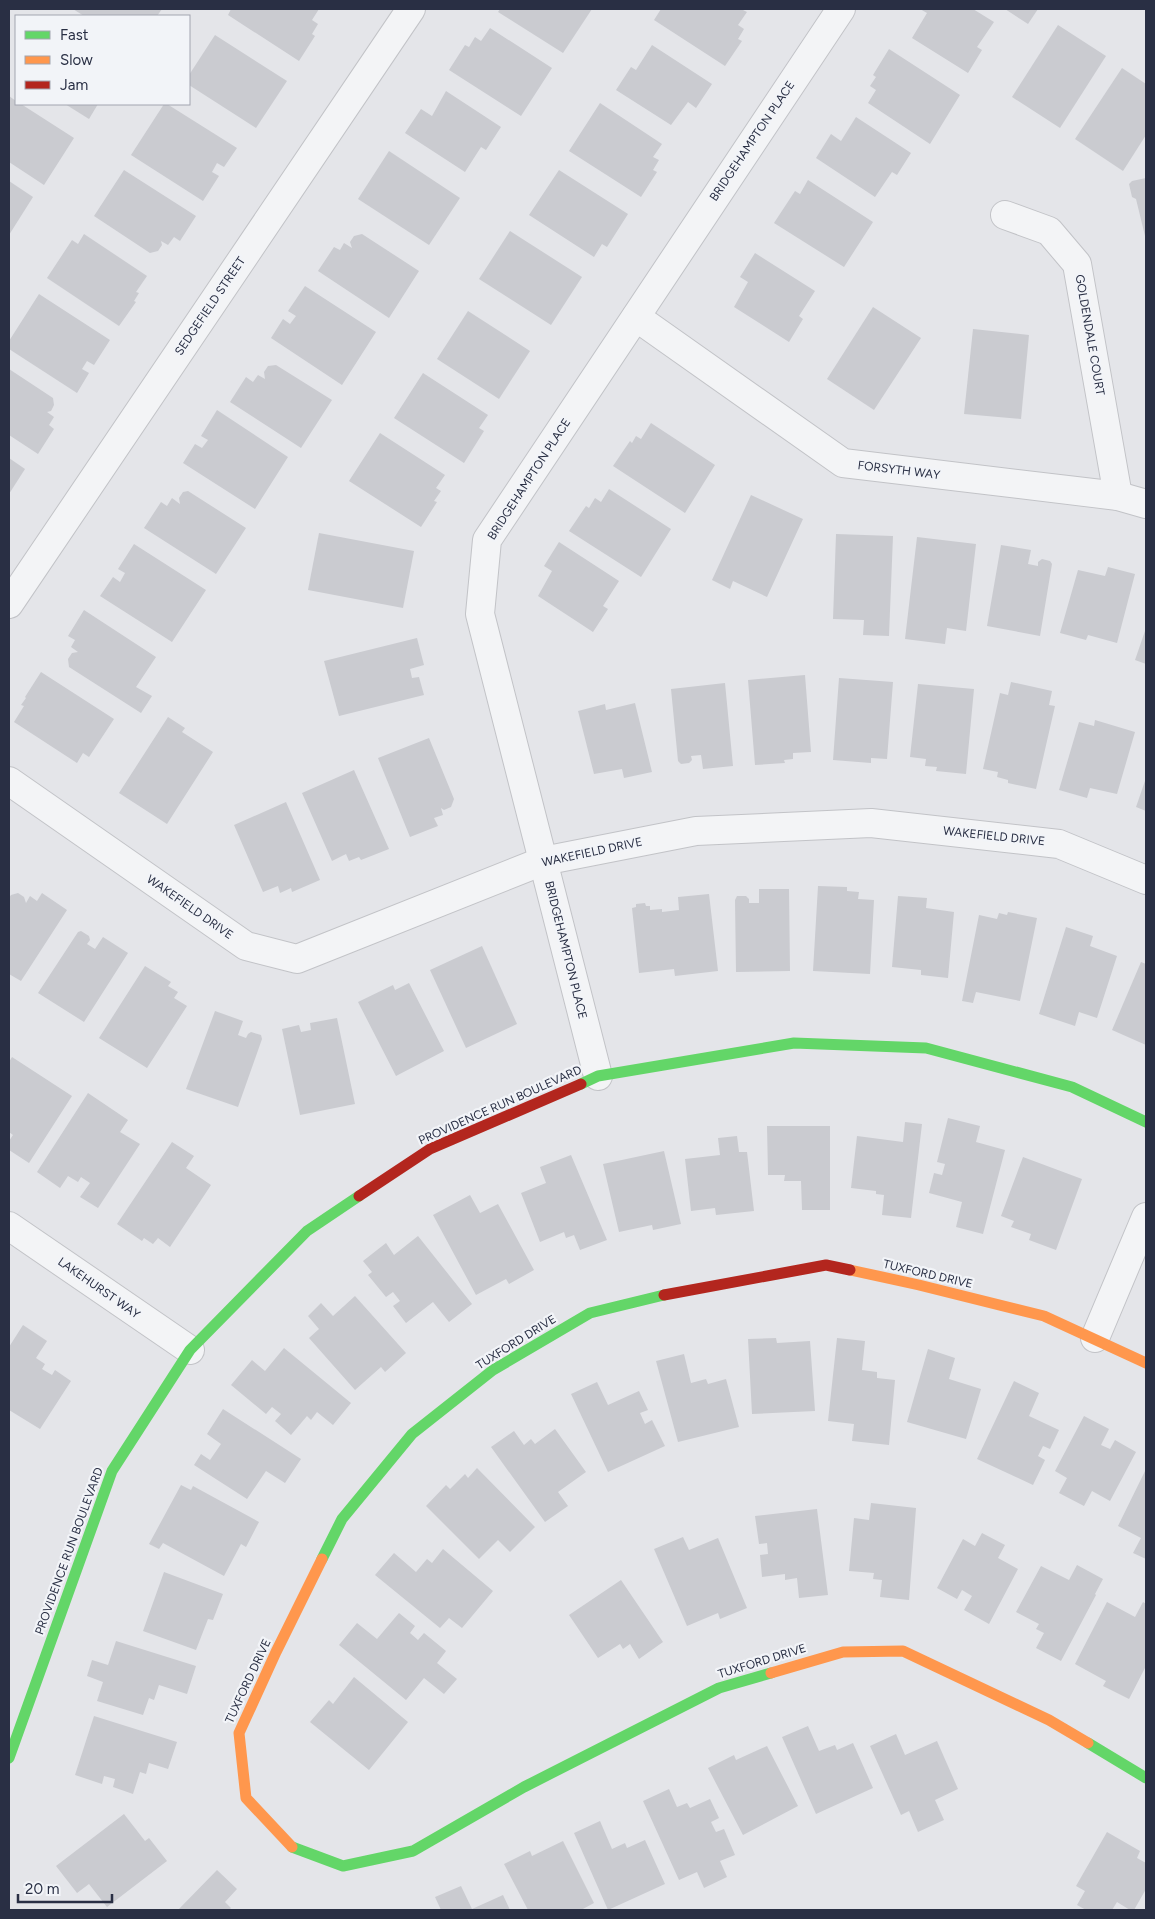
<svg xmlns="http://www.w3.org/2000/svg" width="1155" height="1919" font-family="Figtree,sans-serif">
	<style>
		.building { fill: #cacbd0 }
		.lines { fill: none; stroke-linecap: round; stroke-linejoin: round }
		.street-casing { stroke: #c2c3c7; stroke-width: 30 }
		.street { stroke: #f3f4f6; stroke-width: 28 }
		.fast { stroke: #63d668; stroke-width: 11 }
		.slow { stroke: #ff974d; stroke-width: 11 }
		.jam { stroke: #b3261e; stroke-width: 11 }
		.labels { text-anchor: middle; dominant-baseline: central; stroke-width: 4.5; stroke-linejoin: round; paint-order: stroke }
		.street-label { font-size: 12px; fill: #292f44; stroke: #f2f4f8 }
	</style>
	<rect width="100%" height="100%" fill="#e4e5e9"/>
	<g class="building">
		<path d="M73,9H162L157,16H84Z"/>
		<path d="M231,9H319L312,20L318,24L312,34L315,36L299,61L228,15Z"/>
		<path d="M500,9H592L563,53L498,12Z"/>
		<path d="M661,9H741L747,12L738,25L744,29L738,39L742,41L725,66L654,20Z"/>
		<path d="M920,9H973L994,22L977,47L982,50L968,73L912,38L927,13Z"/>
		<path d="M1005,9H1038L1028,24Z"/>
		<path d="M1058,25L1106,56L1060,128L1012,97Z"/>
		<path d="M490,28L552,68L521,116L449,70L465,45L469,47L475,37L481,41Z"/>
		<path d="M215,35L287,81L256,128L189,85V75Z"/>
		<path d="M652,45L712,84L696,108L688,102L671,125L616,90L631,67L636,70Z"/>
		<path d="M889,49L960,95L930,144L868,103L876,90L870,86L876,77L873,75Z"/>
		<path d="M1122,68L1146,84V135L1123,171L1075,139Z"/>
		<path d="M446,91L501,127L486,150L481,147L465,172L405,133L421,109L432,116Z"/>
		<path d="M9,96L16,101V104H21L74,138L44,185L9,162Z"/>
		<path d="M600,103L662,144L653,157L659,160L653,170L657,172L641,197L569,151Z"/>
		<path d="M65,104H98L89,119Z"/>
		<path d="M164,104H167L237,148L224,167L217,163L212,172L219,176L203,201L131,155Z"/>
		<path d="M856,117L911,153L897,175L892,172L875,197L816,158L831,134L841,141Z"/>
		<path d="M389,151L460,198L429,245L358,199Z"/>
		<path d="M124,170L196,216L180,241L174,237L168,245L161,241L162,245L158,251L150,253L94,216Z"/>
		<path d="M559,170L628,214L607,247L602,244L594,257L529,215Z"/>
		<path d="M1146,178V236H1145L1136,199L1132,197L1129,184L1132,181Z"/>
		<path d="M808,180L873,222L844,267L774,223L795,191L800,194Z"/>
		<path d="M9,181L33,197L9,235Z"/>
		<path d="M510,231L582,277L551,325L479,279Z"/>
		<path d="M84,234L147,276L136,292L139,293L134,301L136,302L119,326L47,278L72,240L78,244Z"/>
		<path d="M362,234L419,271L389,318L318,271L334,247L340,250L344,243L352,248L350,242L354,236Z"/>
		<path d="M755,253L815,291L799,316L803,319L789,342L734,307L748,282L740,277Z"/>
		<path d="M305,286L376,332L342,385L271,338L283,319L290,324L296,316L288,311Z"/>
		<path d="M39,294L110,340L94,365L87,361L82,369L89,373L77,393L9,349V341Z"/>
		<path d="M873,307L921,338L874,410L827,379Z"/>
		<path d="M468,311L530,351L499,399L437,359Z"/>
		<path d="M973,329L1029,335L1021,419L964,414Z"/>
		<path d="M276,365L332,400L301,448L230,402L246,377L253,382L258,375L265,379L264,372L268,366Z"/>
		<path d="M9,369L53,398L54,405L51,411L47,412L54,417L49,425L54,429L38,454L9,435Z"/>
		<path d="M423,373L488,415L479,428L484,431L464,463L394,418Z"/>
		<path d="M217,410L288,457L255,509L183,463L195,444L202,448L208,440L201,436Z"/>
		<path d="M651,423L715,465L685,513L613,466L630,441L632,443L636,436L641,439Z"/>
		<path d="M380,433L445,475L436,488L441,491L434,501L437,502L421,527L349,481Z"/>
		<path d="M9,458L25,469L9,494Z"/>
		<path d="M609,489L671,529L641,577L569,531L586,506L589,508L595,498L601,502Z"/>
		<path d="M188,491L246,528L216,574L144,528L161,502L167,506L172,498L180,504L179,498L183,492Z"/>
		<path d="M751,495L803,519L767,597L733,581L730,589L712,580Z"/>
		<path d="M319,533L414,551L403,608L308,590Z"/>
		<path d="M836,534L893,536L889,636L863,635L864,620L833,619Z"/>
		<path d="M917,537L976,544L966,631L947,628L945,644L905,639Z"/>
		<path d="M559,542L619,581L603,606L608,609L593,632L538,596L552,571L544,566Z"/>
		<path d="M134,544L206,590L172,642L100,596L113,577L120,582L125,573L118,569Z"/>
		<path d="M1001,545L1031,550L1028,564L1038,566V562L1042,559L1050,561L1052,564L1040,636L987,626Z"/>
		<path d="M1108,567L1135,574L1117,643L1088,635L1086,640L1060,633L1078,570L1105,576Z"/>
		<path d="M84,610L156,657L136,687L152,696L141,713L69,667L68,659L72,653L78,652L71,647L75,640L68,636Z"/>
		<path d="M1146,628V664L1135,660Z"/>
		<path d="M417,638L424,665L410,669L412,678L419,677L424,695L339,716L324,661Z"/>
		<path d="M41,672L114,719L89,757L83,753L77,763L14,722L24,706L21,705L26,698L25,697Z"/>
		<path d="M805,675L811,752L793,753V759L784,760L785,763L755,765L748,680Z"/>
		<path d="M839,678L893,682L887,759L871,758V763L833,760Z"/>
		<path d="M1011,682L1052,691L1049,705L1055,706L1036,789L1008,783V780L997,777L998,772L983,769L1000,693L1008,695Z"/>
		<path d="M725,683L733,766L703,769L701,755L691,756L692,760L689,763L681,764L678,761L671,689Z"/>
		<path d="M918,684L974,689L966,774L936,771L937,767L925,766L926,759L910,757Z"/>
		<path d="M635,703L652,772L624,778L622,769L594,774L578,711L605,704L606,710Z"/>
		<path d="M168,717L185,728L182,732L213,752L167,824L119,793Z"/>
		<path d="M1095,720L1135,732L1117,794L1090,788L1087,798L1059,790L1079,722L1094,726Z"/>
		<path d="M429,738L454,799L451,807L444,810L441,808L443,815L434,818L438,826L410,837L378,758Z"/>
		<path d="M354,770L389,849L361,860L359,857L349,861L346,854L332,861L302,793Z"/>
		<path d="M1146,778V811L1136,807Z"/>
		<path d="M286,802L320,880L292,892L291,888L280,893L278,886L263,892L234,825Z"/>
		<path d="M818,886L847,887V891L859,892L858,899L874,900L870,974L813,971Z"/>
		<path d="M759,889H789L790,971L736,972L735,900L737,896H746L749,899V903H759Z"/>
		<path d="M18,893L24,897L26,903L30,896L37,901L42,893L67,910L21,981L9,974V898L11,895Z"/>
		<path d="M709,894L718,971L675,976L674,969L639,973L632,908L636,907V904L645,903L646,906H650V910L662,909V912L679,910L678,897Z"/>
		<path d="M898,896L927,898L926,908L954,912L948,978L921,975V970L892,967Z"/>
		<path d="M1008,912L1037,918L1020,1001L976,992L973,1003L962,1001L979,915L997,919L999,913L1007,915Z"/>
		<path d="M1066,927L1093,936L1090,946L1117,956L1097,1018L1079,1012L1075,1026L1039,1014Z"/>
		<path d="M81,931L89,936L90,940L87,944L95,949L103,937L128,953L84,1022L38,993L78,932Z"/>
		<path d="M482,946L517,1024L466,1048L430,970Z"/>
		<path d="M1141,962L1146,964V1045L1112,1030Z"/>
		<path d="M145,966L171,982L168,986L178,992L174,998L187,1006L147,1068L99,1038Z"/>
		<path d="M409,983L444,1051L396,1076L358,1002L393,985L395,990Z"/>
		<path d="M215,1011L243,1021L238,1035L246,1038L248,1034L251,1032L261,1035L262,1039L238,1107L186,1089Z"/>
		<path d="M337,1018L355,1104L300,1115L282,1029L299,1025L301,1032L311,1030L310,1023Z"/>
		<path d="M12,1057L72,1096L29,1163L9,1150V1141L13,1135L9,1132V1062Z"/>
		<path d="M88,1093L128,1120L120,1132L140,1144L98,1208L80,1197L90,1183L81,1177L78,1182L68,1176L60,1188L37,1172Z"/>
		<path d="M948,1118L980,1126L976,1142L1005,1150L983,1234L956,1227L962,1202L929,1193L934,1173L942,1175L945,1164L937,1162Z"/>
		<path d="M905,1122L922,1124L911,1218L882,1215L884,1195L876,1194V1191L851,1188L857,1136L903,1142Z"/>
		<path d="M767,1126H830V1210H802L801,1181H784L785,1175H768Z"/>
		<path d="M737,1136L739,1152H747L754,1211L716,1215L715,1208L691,1211L685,1159L720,1155L718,1138Z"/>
		<path d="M172,1142L194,1156L186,1168L211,1185L170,1247L158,1238L153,1244L144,1238L142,1241L117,1224Z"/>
		<path d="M664,1151L681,1224L653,1230L652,1225L619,1232L603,1164Z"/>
		<path d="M571,1155L607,1240L580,1250L574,1235L566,1238L564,1232L540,1242L521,1193L546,1183L540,1167Z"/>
		<path d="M1023,1157L1082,1179L1056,1250L1029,1240L1031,1234L1011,1227L1014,1221L1001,1216Z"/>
		<path d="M470,1195L480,1213L498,1204L534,1270L509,1284L506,1279L476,1295L433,1215Z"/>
		<path d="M418,1236L472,1304L449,1322L433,1302L406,1323L393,1306L400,1301L393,1292L386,1297L368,1275L372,1272L363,1261L386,1243L394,1255Z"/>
		<path d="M355,1296L406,1353L385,1372L381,1367L355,1390L309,1338L319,1329L308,1316L321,1303L333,1316Z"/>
		<path d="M23,1325L47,1341L36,1358L45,1364L42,1369L52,1375L55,1370L71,1381L40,1429L9,1410V1347Z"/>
		<path d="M776,1338L777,1343L810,1341L815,1411L752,1414L748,1339Z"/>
		<path d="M837,1338L865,1341L862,1370L877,1372V1378L895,1380L889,1445L852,1441L854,1424L828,1421Z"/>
		<path d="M284,1348L351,1403L333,1425L317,1412L311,1420L307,1416L291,1435L275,1421L281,1414L272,1407L266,1414L231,1385L252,1360L265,1371Z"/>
		<path d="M928,1349L955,1358L949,1379L981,1389L966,1439L907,1422Z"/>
		<path d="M684,1354L691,1383L706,1379L708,1384L726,1379L739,1427L678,1442L656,1361Z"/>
		<path d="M1014,1381L1039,1393L1029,1416L1059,1430L1050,1449L1043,1446L1038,1456L1045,1460L1033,1485L977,1459Z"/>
		<path d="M597,1382L608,1405L639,1391L648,1410L640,1413L645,1424L652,1420L665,1446L608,1472L571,1394Z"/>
		<path d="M223,1409L301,1459L285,1483L266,1471L247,1499L194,1465L201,1454L210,1460L221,1444L207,1434Z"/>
		<path d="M1084,1416L1109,1429L1101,1445L1110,1449L1115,1440L1136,1452L1110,1501L1092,1491L1084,1506L1059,1493L1067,1478L1055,1471Z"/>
		<path d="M555,1429L586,1472L558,1492L568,1506L545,1522L491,1447L514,1431L524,1445L531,1439L535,1444Z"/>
		<path d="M477,1468L535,1527L510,1552L498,1540L479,1559L426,1506L446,1485L450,1489L465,1474L468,1478Z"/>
		<path d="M1146,1469V1559L1133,1553L1141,1538L1118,1526Z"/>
		<path d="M181,1485L191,1490L193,1486L259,1522L246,1547L241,1544L224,1576L163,1543L159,1549L149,1544Z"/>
		<path d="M871,1503L916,1508L909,1600L880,1597L882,1580L873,1579L874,1573L849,1571L854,1518L869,1520Z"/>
		<path d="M817,1509L828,1595L799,1598L797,1578L785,1580V1574L762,1577L760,1555L768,1554L767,1543L759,1544L755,1516Z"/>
		<path d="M982,1533L1005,1545L998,1558L1018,1569L989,1624L964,1610L972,1596L962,1590L957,1599L937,1588L963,1539L975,1546Z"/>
		<path d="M683,1537L689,1550L718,1538L747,1608L720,1619L718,1613L687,1626L654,1549Z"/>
		<path d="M443,1549L493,1591L462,1628L449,1618L440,1628L375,1575L394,1553L416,1572L427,1559L432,1563Z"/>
		<path d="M1077,1565L1103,1579L1095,1594L1096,1595L1061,1661L1036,1648L1044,1633L1036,1629L1039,1624L1016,1612L1041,1566L1069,1580Z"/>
		<path d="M164,1572L223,1594L213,1620L208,1619L196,1650L143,1631Z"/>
		<path d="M621,1580L663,1642L639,1659L630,1644L623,1649L620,1644L598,1658L569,1615Z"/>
		<path d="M1107,1602L1135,1617L1143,1602L1146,1604V1666L1129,1699L1103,1686L1106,1681L1075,1664Z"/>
		<path d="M399,1613L415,1626L410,1633L418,1640L424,1633L446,1651L437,1663L457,1679L444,1694L424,1678L406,1700L339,1645L357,1623L377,1639Z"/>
		<path d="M116,1641L196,1666L187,1694L159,1685L154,1700L149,1698L143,1715L97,1701L103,1682L87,1676L92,1660L108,1665Z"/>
		<path d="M354,1677L408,1722L369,1770L310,1722L329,1700L333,1704Z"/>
		<path d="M94,1716L177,1742L168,1769L149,1763L146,1774L140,1772L133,1794L113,1787L115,1779L104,1776L102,1784L75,1775Z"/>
		<path d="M808,1726L819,1751L835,1745L837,1750L853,1743L873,1788L816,1814L782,1737Z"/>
		<path d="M896,1734L905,1755L937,1741L958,1789L935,1800L944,1820L918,1832L909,1811L901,1815L870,1746Z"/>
		<path d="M767,1746L798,1806L743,1835L708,1768L734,1755L736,1760Z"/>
		<path d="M669,1789L677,1807L687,1803L690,1808L710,1799L719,1818L711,1822L716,1832L724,1829L735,1855L720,1861L727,1877L704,1888L697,1872L679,1880L643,1801Z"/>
		<path d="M124,1814L145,1841L149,1838L167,1861L107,1907L89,1884L77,1893L56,1866Z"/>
		<path d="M600,1821L612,1849L625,1843L627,1848L645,1840L665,1884L608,1910L574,1833Z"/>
		<path d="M1107,1832L1140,1851L1137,1858L1146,1863V1889L1134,1910H1130L1117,1902L1112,1910H1086L1077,1905L1085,1891L1076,1886Z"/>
		<path d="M563,1841L594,1903L581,1910H528L504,1864L530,1851L532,1856Z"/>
		<path d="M217,1870L237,1889L225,1902L231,1908L229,1910H178Z"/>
		<path d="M461,1886L472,1909L503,1895L510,1910H441L435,1897Z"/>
	</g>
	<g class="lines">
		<g class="street-casing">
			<g id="street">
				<path d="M1005,215L1049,231L1077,264L1118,496"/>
				<path d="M636,317L843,463L1118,496L1146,504"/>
				<path d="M9,604L411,9"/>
				<path d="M9,781L246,946L297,959L543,861L696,831L871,823L1059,844L1146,880"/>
				<path d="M598,1076L480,614L487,540L841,9"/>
				<path d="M9,1226L190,1350"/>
				<path d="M1095,1338L1146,1217"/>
			</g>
		</g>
		<use href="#street" class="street"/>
		<g class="fast">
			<path d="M581,1084L598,1076L794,1043L926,1048L1072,1087L1146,1122"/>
			<path d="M322,1559L342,1519L412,1434L493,1370L590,1313L664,1295"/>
			<path d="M1088,1743L1146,1778"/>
			<path d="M9,1758L112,1471L190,1350L307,1231L359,1196"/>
			<path d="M292,1847L343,1866L413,1851L524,1787L719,1688L771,1673"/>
		</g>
		<g class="slow">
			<path d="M850,1270L919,1285L1044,1316L1146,1363"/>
			<path d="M771,1673L843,1652L903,1651L1049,1720L1088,1743"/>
			<path d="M292,1847L246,1798L239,1733L276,1652L322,1559"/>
		</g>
		<g class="jam">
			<path d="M359,1196L430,1149L581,1084"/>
			<path d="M664,1295L826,1265L850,1270"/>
		</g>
	</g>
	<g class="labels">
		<g class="street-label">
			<text transform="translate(752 141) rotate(-56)">BRIDGEHAMPTON PLACE</text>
			<text transform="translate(210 306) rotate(-56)">SEDGEFIELD STREET</text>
			<text transform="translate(1090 335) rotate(80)">GOLDENDALE COURT</text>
			<text transform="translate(899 470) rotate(7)">FORSYTH WAY</text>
			<text transform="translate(529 479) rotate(-57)">BRIDGEHAMPTON PLACE</text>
			<text transform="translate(994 836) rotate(6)">WAKEFIELD DRIVE</text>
			<text transform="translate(592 852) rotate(-12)">WAKEFIELD DRIVE</text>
			<text transform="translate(190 907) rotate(35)">WAKEFIELD DRIVE</text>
			<text transform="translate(566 950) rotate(76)">BRIDGEHAMPTON PLACE</text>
			<text transform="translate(500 1105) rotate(-24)">PROVIDENCE RUN BOULEVARD</text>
			<text transform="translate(928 1274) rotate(13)">TUXFORD DRIVE</text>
			<text transform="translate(99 1288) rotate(35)">LAKEHURST WAY</text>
			<text transform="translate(516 1342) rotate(-32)">TUXFORD DRIVE</text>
			<text transform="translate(69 1551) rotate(-70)">PROVIDENCE RUN BOULEVARD</text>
			<text transform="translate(762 1661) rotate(-17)">TUXFORD DRIVE</text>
			<text transform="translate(248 1681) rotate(-65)">TUXFORD DRIVE</text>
		</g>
	</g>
	<rect width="1155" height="1919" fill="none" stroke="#292f44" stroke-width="20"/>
	<rect x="15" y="15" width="175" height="90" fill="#f2f4f8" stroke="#a2a5b0"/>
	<rect x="25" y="31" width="25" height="8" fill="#63d668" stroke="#a2a5b0"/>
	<text x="60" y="40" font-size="15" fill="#292f44">Fast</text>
	<rect x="25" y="56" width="25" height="8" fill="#ff974d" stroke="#a2a5b0"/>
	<text x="60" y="65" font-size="15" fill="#292f44">Slow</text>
	<rect x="25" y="81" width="25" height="8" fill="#b3261e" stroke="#a2a5b0"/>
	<text x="60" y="90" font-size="15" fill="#292f44">Jam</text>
	<path d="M18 1894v8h94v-8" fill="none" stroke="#292f44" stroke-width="2.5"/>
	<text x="25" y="1894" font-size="15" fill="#292f44" stroke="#f2f4f8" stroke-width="4" paint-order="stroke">20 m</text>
</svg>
